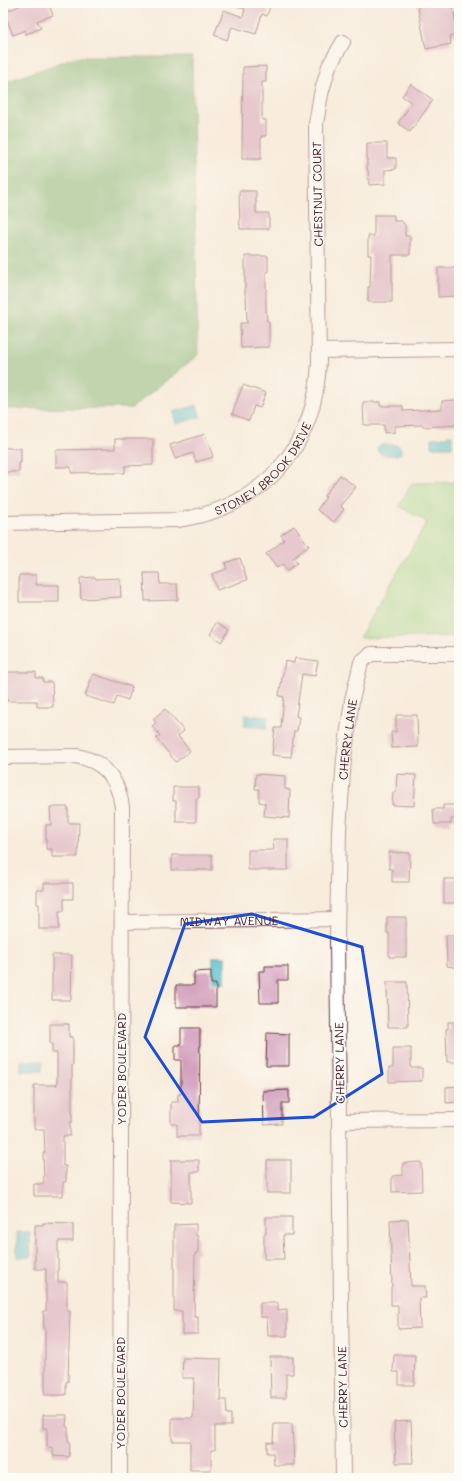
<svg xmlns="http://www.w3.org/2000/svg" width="462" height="1481" font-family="Mali,sans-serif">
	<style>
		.green { fill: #9dd587; stroke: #747a59 }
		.forest { fill: #7eb674; stroke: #646a50 }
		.water { fill: #54c1cd; stroke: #4f707c }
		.building { fill: #d19bba }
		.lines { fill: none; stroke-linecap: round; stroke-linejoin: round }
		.minor-casing { stroke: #643e46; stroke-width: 16 }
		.minor { stroke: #fff; stroke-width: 14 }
		.marked { fill: none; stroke: #1d4ed8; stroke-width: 3; stroke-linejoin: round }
		.labels { text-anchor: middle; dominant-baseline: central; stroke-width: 3; stroke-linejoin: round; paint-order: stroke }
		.street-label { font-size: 12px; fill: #4a1f2b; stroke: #fdfcf7 }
	</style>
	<rect width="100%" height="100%" fill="#fdfcf7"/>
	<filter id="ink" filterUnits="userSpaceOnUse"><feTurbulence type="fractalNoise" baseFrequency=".025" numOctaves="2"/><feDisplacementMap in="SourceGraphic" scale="8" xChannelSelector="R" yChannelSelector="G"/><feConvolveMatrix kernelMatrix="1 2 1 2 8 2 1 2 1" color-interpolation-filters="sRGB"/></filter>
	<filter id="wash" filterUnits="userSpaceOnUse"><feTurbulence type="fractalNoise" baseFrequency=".012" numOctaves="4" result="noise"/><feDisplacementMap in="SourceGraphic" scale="16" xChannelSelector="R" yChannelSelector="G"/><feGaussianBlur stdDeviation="0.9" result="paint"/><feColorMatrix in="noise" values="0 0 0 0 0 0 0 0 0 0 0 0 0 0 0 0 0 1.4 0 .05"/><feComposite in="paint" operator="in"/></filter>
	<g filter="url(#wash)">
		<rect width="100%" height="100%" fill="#f8ecdc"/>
		<path class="green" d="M459,482V636L359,638L427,522L399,506L412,483Z"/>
		<path class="forest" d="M75,57H192L198,355L132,408L3,409V83Z"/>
		<g class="water">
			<path d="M197,405L200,417L176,424L173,412Z"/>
			<path d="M448,435H452V447H432V438L448,437Z"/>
			<path d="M380,445H398L401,448V453C396,457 383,456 378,452L377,448Z"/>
			<path d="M245,715L268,717L267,728L244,726Z"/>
			<rect x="213" y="957" width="12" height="25"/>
			<rect x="21" y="1061" width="21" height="10"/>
			<path d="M17,1232H30L31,1257H17Z"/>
		</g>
		<g id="blocks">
			<g class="building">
				<path d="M27,3H48L53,15L37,21L41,28L26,34L25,30L13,35L4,12Z"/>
				<path d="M234,3H271L267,16L262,14L256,34L232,27L227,40L214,35L224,10L243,17L245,9L234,5Z"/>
				<path d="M417,3H452L458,35L450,36L451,44L426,49Z"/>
				<path d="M266,66V82H262V120H266V136H261V159H242L243,67Z"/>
				<path d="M411,84L433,100L410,132L398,123L412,103L402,96Z"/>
				<path d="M367,143H387V158H396V169L385,170V184L369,185L368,170H367Z"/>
				<path d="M239,191H256V213H269V229H240Z"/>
				<path d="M374,215H394V221H401L405,225V236H410V255H392V302H368V287H370L371,255H368V236H374Z"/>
				<path d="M245,256H268V272H266V308L267,321H269V347L241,348L240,323H247L246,295H245Z"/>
				<path d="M438,268H459V296L438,297Z"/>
				<path d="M243,385L266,393L260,408L254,406L249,421L232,414Z"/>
				<path d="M456,400L457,408H459V425L423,427V425L395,426V432L384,433V425H364L363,402H380V406H403V411L442,409V401Z"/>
				<path d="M205,434L213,457L196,462L193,453L175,459L170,445Z"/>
				<path d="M115,439H153V465L125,466V473H107V472L71,473V467H56V450L115,449Z"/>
				<path d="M3,448H21V463H19V472H5V463H3Z"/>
				<path d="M340,475L356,487L340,506L344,509L334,522L317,510L326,497L324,496Z"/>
				<path d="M294,526L309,546L293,558L297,563L287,571L282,564L277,568L266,554L284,540L281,535Z"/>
				<path d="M240,558L247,580L217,590L212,574L227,569L225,563Z"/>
				<path d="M144,573H159L160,584H177L178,600L145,601Z"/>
				<path d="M19,575H36V585H59V602H19Z"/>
				<path d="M95,577L96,579L120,578L121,597L81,599L80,578Z"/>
				<path d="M218,622L229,630L221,642L210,634Z"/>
				<path d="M295,658L318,661L315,676L302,674L296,716L299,717L297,731H294L291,757L272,755L275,728H281L284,697L279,696L285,661L294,663Z"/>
				<path d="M6,672H36V678H43V682H52L53,707H37V701H7Z"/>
				<path d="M93,674L132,687L128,700L117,696L114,705L85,696Z"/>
				<path d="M165,709L184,731L178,736L190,751L176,762L156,738L160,735L152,726L156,723L153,719Z"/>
				<path d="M396,715H417L418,747L392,748L391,732H396Z"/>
				<path d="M256,774L285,776V789L290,790L289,818L264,816L265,803L259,802V789H255Z"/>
				<path d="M397,774L416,775L414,806L392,805L393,792H396Z"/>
				<path d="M173,787H199V798H196V822H176V801H173Z"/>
				<path d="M443,805H459V819H451V824H434L433,809H443Z"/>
				<path d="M50,807H68V823H79L78,857H52V849H46V825H51Z"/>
				<path d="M273,839H288V870H248V850H274Z"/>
				<path d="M389,852L410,853L409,882H392V869H389Z"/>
				<rect x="172" y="855" width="40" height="15"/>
				<rect x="444" y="879" width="15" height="24"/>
				<path d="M44,883H73V899H64V911H59V929H39V904H37V890H44Z"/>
				<path d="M387,917H406V957H389V933H387Z"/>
				<path d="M446,935H459V968L447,966Z"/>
				<path d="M52,955H72L71,1000H52Z"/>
				<path d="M265,966H288V980H278V1003H260L259,971H265Z"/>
				<path d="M211,971V984H216V1007H176V985H194V972Z"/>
				<path d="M387,982H407L408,1027H388Z"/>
				<path d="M448,1022H459V1062H447L446,1029H448Z"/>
				<path d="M50,1024H69V1037H73V1065H72V1122H70V1136H63V1166H66V1182H63V1196H34V1184H44L43,1153H45L44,1129H34V1085H57V1053H52V1044H50Z"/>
				<path d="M181,1028H200L199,1136H177V1124H171V1102H178V1094H181V1060H175V1045H181Z"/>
				<path d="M267,1033L289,1034V1066H266Z"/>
				<path d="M393,1048H411V1068H422V1081L389,1082V1068H393Z"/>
				<path d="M459,1086V1102L446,1103V1087Z"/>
				<path d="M289,1090V1103H282V1124L264,1125L263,1091Z"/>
				<path d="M171,1160H199V1172H191V1203L171,1202Z"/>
				<rect x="267" y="1160" width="24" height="33"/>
				<path d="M421,1162L422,1191L392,1192V1176L403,1175V1163Z"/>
				<path d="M266,1217H292V1235H283L284,1259H264V1234H266Z"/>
				<path d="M408,1219L411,1286H425L426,1298H419L420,1328L398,1329V1305H391V1287L392,1286L390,1220Z"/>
				<path d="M43,1223L73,1224V1241H58V1282H67V1311H70L68,1382H66V1395H45V1328H44L43,1311H46V1269H35V1225H43Z"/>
				<path d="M196,1224V1236H198V1253H195L194,1317H198V1334H182V1311H174V1225Z"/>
				<path d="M260,1303H278V1310L287,1309V1336H268L267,1317H260Z"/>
				<path d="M394,1355H415L414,1385H399V1372H393Z"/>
				<path d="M270,1357H293V1374H286V1398H271Z"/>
				<path d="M183,1358L221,1359L220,1400H226L227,1414H231V1426H215V1450H211V1470H190V1441H172V1418H193L194,1378H182Z"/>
				<path d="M43,1415H67L66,1427H68V1441H70L69,1457L53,1456V1448L47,1447V1428H43Z"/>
				<path d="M411,1421L413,1463H396L394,1422Z"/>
				<path d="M274,1424H292L294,1465H274L273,1453H267V1442L273,1443Z"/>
			</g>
		</g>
	</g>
	<g filter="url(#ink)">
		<use href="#blocks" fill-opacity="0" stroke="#643e46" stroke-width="1"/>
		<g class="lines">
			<g class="minor-casing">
				<g id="minor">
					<path d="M319,351L459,349"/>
					<path id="s1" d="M3,523L178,520C263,507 316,448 319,361L316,124L321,94L329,66L343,42"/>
					<path d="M3,757L76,756C105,761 118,779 122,807L120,1478"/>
					<path id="s2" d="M122,922L337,919"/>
					<path d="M339,1121L459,1120"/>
					<path id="s3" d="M343,1478L337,937L339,830L344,759L352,700L361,662L371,654H459"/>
				</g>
			</g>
			<use href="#minor" class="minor"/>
		</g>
	</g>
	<path d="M0 0H462V1481H0ZM252,914L362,947L382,1074L314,1117L202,1122L145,1037L185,924Z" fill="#f8ecdc" fill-opacity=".55" fill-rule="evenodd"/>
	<path class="marked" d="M252,914L362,947L382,1074L314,1117L202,1122L145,1037L185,924Z"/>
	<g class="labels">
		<g class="street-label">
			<text transform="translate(317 194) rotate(-91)">CHESTNUT COURT</text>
			<text stroke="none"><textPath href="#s1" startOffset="279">STONEY BROOK DRIVE</textPath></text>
			<text stroke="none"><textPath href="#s3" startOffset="739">CHERRY LANE</textPath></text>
			<text stroke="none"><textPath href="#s2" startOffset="107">MIDWAY AVENUE</textPath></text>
			<text transform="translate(339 1063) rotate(-91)">CHERRY LANE</text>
			<text transform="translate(121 1069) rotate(-90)">YODER BOULEVARD</text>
			<text transform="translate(342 1387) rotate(-91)">CHERRY LANE</text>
			<text transform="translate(120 1393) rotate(-90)">YODER BOULEVARD</text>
		</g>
	</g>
	<rect width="462" height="1481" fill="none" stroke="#fdfcf7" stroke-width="16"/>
</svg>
